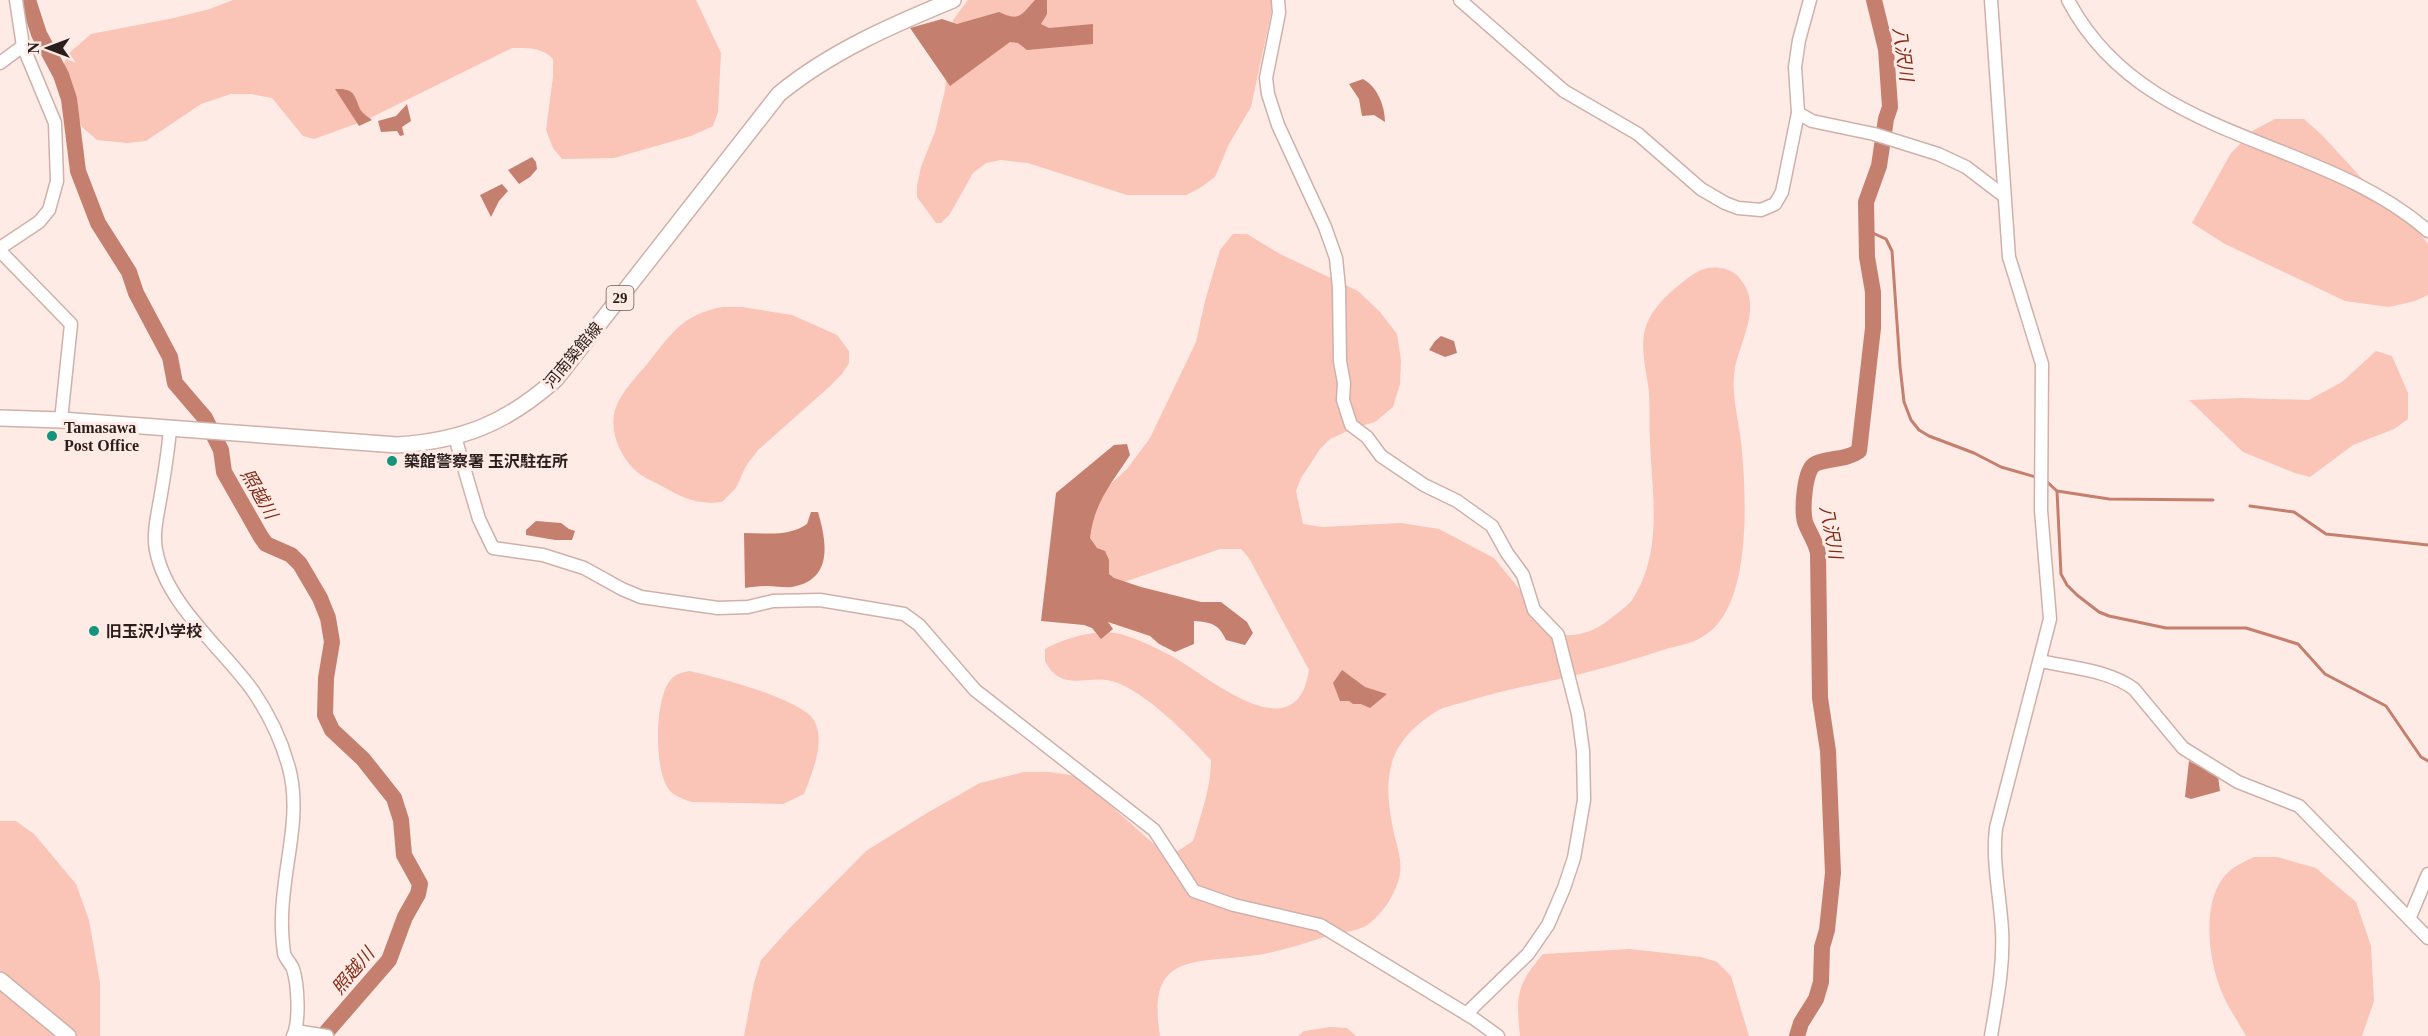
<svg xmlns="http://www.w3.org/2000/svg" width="2428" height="1036" font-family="'Times New Roman','Noto Sans JP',serif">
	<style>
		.green { fill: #fac4b7 }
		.water { fill: #c57f6e }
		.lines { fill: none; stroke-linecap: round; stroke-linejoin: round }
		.stream { stroke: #c57f6e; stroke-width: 3 }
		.river { stroke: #c57f6e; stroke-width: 16 }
		.minor-casing { stroke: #cfb1aa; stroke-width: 15 }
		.major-casing { stroke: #cfb1aa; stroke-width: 18 }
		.minor { stroke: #fff; stroke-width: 12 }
		.major { stroke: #fff; stroke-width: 15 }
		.poi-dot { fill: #14947c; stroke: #feebe6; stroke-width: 2 }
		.labels { text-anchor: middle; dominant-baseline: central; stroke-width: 6; stroke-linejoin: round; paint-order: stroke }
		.shield { fill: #feebe6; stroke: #6a5c59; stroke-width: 1.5 }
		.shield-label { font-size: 15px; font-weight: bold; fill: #2b1f1d }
		.street-label { font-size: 16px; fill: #2b1f1d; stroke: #feebe6 }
		.poi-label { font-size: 16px; font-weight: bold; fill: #2b1f1d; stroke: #feebe6; text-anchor: start }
		.water-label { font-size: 18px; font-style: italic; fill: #802c17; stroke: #feebe6 }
	</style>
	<rect width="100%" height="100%" fill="#feebe6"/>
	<g class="green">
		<path d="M233,0H696L721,53L718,112L713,126L691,136L614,158L562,159L553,148L546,130L553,77V59C542,47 528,48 512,48L364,121L314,139L303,136L272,98L251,94H231L201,104L146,141L127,143L97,140L82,127L63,86L61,71L68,54L91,34L174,18L210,9Z"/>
		<path d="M968,0H1274L1251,107L1229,144L1215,177L1200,188L1186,195H1127L1028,163L1001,160L986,163L973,173L950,214L941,223H936L917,197V186L921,167L935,132L945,90L949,46L953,20Z"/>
		<path d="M2275,119H2304L2322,135L2389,208L2418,231L2428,244V295L2415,301L2389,307L2345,301L2225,244L2192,223L2231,153L2254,130Z"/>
		<path d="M1233,234H1247L1280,254L1358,291L1380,312L1397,334L1401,360L1400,384L1393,407L1375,422L1354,428L1330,439L1320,449L1301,478L1296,491L1303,524L1322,527L1401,523L1439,529L1494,558L1556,634C1575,638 1594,632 1610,619C1618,612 1629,606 1634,597C1663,550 1652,494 1650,442C1649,425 1650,409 1649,392C1647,373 1641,353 1644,334C1648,312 1666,295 1683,282C1696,272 1704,266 1720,268C1729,269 1736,273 1741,280C1762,306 1741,339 1735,367C1734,375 1733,384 1734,392C1735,408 1739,425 1741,441C1746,491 1754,609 1702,637C1691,644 1675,646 1663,650C1626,662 1588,673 1550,681C1520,687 1490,694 1461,703C1453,705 1444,707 1437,711C1386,743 1382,777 1394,833C1397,846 1402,860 1400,874C1397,891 1384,912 1370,923C1361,931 1343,932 1331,935C1305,943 1277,953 1250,956C1189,963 1147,955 1160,1036H744L754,983L761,960L787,931L866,851L927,813L980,783L1024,772H1049L1077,776L1154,844L1178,851L1193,841C1201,815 1211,787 1211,760C1189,736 1139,684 1106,680C1084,677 1060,691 1045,661V649C1064,638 1098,628 1120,634C1138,639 1159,649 1175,658C1211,679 1297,753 1309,670L1249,558L1241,549H1220L1098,591L1070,535L1104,490L1127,469L1150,438L1196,342L1205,301L1220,250Z"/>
		<path d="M722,307H742L792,315L837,335L849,351V363L842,374L829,387L758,450L746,466L736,488L722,502C695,505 681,497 658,484C650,480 641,476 635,470C619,455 608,428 616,407C622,391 637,376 648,363C672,333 682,315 722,307Z"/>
		<path d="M2376,351L2392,356L2408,393V419L2394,429L2353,445L2310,477L2295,473L2243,452L2189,400L2241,398L2309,400L2342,382Z"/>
		<path d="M689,671C714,676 806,700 815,722C825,744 812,773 804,794L783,804L692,802C685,800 677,797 671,792C653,774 655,701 669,682C674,674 681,673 689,671Z"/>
		<path d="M0,821H16L34,834L76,884L89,920L100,983V1036H0Z"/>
		<path d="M2254,857H2277L2316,868L2356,902L2371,946L2374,1001L2362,1036H2246C2239,1023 2229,1009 2223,995C2209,964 2201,907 2223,878C2231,867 2242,863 2254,857Z"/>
		<path d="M1630,949L1701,957L1717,962L1731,976L1749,1036H1520C1516,995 1516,986 1543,954Z"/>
		<path d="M1330,1027L1347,1028L1356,1036H1298L1304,1031Z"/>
	</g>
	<g class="water">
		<path d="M1035,0H1047V14L1041,24L1049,28L1093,24V44L1027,50L1018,43L1010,42L950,86L910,28L942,19L957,24L999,12C1020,22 1021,15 1035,0Z"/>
		<path d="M1363,79C1378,87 1385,107 1385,122L1374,115L1362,116L1359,99L1349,84Z"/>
		<path d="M335,89C354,88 354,94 360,109C362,113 368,117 372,120L359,126Z"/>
		<path d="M407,104L411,121L402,127L404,135L400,136L397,131L381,132L378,121L396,116Z"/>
		<path d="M532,157L536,162L537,169L530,177L519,184L508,170Z"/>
		<path d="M502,184L508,191L499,201L491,217L480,195Z"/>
		<path d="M1441,336L1454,341L1457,353L1445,357L1429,350L1435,341Z"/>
		<path d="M1127,444L1130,455C1111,484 1094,503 1090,538L1097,548L1105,551L1109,560V574L1114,578L1141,587L1201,602H1221L1247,622L1253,633L1245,645L1226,640C1219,624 1211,622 1194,621V644L1175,652L1159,644L1150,636L1108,622L1113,629L1101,639L1092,628L1084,625L1041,621L1056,493L1114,445Z"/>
		<path d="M811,512H818C827,543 833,580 792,587C784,588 776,586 768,586C761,586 753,587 745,588L744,533C767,533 788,537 807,524Z"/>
		<path d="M536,521L561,523L569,529L575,531L572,540H555L526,535V530Z"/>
		<path d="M1342,670L1365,687L1387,694L1370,708L1361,704H1353L1349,701H1340L1333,683Z"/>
		<path d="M2189,761L2218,776L2220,791L2191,799L2185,797Z"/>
	</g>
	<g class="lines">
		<g class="stream">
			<path d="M1866,230L1886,239L1892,251L1900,366L1904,402L1911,420L1919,430L1929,436L1974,453L2001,467L2039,478"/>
			<path d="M2045,480L2057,491L2109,499L2213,500"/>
			<path d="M2057,491L2061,574L2067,585L2077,595L2099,612L2109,616L2166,628H2246L2298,644L2325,674L2386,706L2421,757L2428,761"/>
			<path d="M2250,506L2294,512L2326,534L2428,545"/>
		</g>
		<g class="river">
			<path d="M28,0L39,34L61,75L69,99L78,171L98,223L129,272L136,293L170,357L175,383L205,418L221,450L224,472L261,537L266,544L291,555L300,564L320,598L328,618L332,642L326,678L325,715L332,730L363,759L394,798L401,820L404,855L420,884L418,894L405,917L389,960L323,1036"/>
			<path d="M1797,1036L1801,1023L1816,999L1821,982L1822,947L1827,930L1833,873L1828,751L1820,698L1818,553C1816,542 1809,533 1805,522C1802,511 1804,469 1815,464C1830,457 1845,461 1859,451L1873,328V292L1867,257L1866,202L1879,166L1886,119L1890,107L1886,49L1874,0"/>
		</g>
		<g class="minor-casing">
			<g id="minor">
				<path d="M1278,0L1279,13L1266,78L1268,94L1278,125L1325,227L1336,258L1339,288L1340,361L1344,383L1343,400L1351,425L1367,437L1381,456L1424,485L1457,501L1492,526L1507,553L1523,575L1534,610L1558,635L1578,714L1583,751L1584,800L1574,858L1564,888L1548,925L1528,954L1466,1014"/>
				<path d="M1460,0L1564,91L1638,134L1701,189L1725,203L1738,208L1761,210L1775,204L1782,192L1798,113L1795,67L1799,40L1810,0"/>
				<path d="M1991,0L2009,257L2042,364L2041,510L2050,619L1996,828C1992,862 2000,895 2002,930C2004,966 1997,1000 1991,1036"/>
				<path d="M2068,0C2142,142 2318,135 2428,231"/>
				<path d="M0,63L23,46"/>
				<path d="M1798,113L1812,121L1874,134L1938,154L1966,167L2004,196"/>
				<path d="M0,248L39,222L49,210L57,181L55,123L23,46L16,0"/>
				<path d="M0,251L71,324L61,420"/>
				<path d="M170,429C168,453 164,477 160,500C157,517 153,534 156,550C166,604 222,648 253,691C268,713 282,742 289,768C303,820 280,874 282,926C282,935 283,945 284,953C285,959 291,963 293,969C298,984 300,1022 293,1036"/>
				<path d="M455,437L479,519L493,548L543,555L584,568L622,589L641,597L718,608L748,607L773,601L820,600L904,614L919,625L975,690L1154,830L1194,891L1234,905L1320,925L1473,1018L1498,1036"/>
				<path d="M2041,661C2071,668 2109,670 2134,689L2183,748L2238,782L2299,806L2428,938"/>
				<path d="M2410,917L2428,874"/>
				<path d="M296,1031L327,1036"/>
			</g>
		</g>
		<g class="major-casing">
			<g id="major">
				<path d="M0,418L61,420L397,445C462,441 507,423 556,379L779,94C830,52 892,25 953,0"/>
				<path d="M0,980L68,1036"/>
			</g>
		</g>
		<use href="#minor" class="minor"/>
		<use href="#major" class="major"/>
	</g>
	<g class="poi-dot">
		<circle cx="52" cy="436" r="6"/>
		<circle cx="392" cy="461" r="6"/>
		<circle cx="94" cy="631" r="6"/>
	</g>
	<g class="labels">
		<rect class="shield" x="606.5" y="286" width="27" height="24" rx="4.5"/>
		<g class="shield-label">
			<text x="620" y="298">29</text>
		</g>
		<g class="street-label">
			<text transform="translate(573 355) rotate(-50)">河南築館線</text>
		</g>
		<g class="poi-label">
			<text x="64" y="427">Tamasawa<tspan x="64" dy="18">Post Office</tspan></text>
			<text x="404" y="461">築館警察署 玉沢駐在所</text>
			<text x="106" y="631">旧玉沢小学校</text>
		</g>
		<g class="water-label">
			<text transform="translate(1903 54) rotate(82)">八沢川</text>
			<text transform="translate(259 494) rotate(60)">照越川</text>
			<text transform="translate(1831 532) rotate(79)">八沢川</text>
			<text transform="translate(353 971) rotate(-50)">照越川</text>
		</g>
	</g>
	<g transform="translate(48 48) rotate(270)" stroke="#feebe6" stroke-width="4.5" paint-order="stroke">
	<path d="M0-4.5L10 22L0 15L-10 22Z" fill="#2b1f1d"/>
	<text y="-9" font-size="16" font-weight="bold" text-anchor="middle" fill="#2b1f1d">N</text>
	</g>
</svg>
